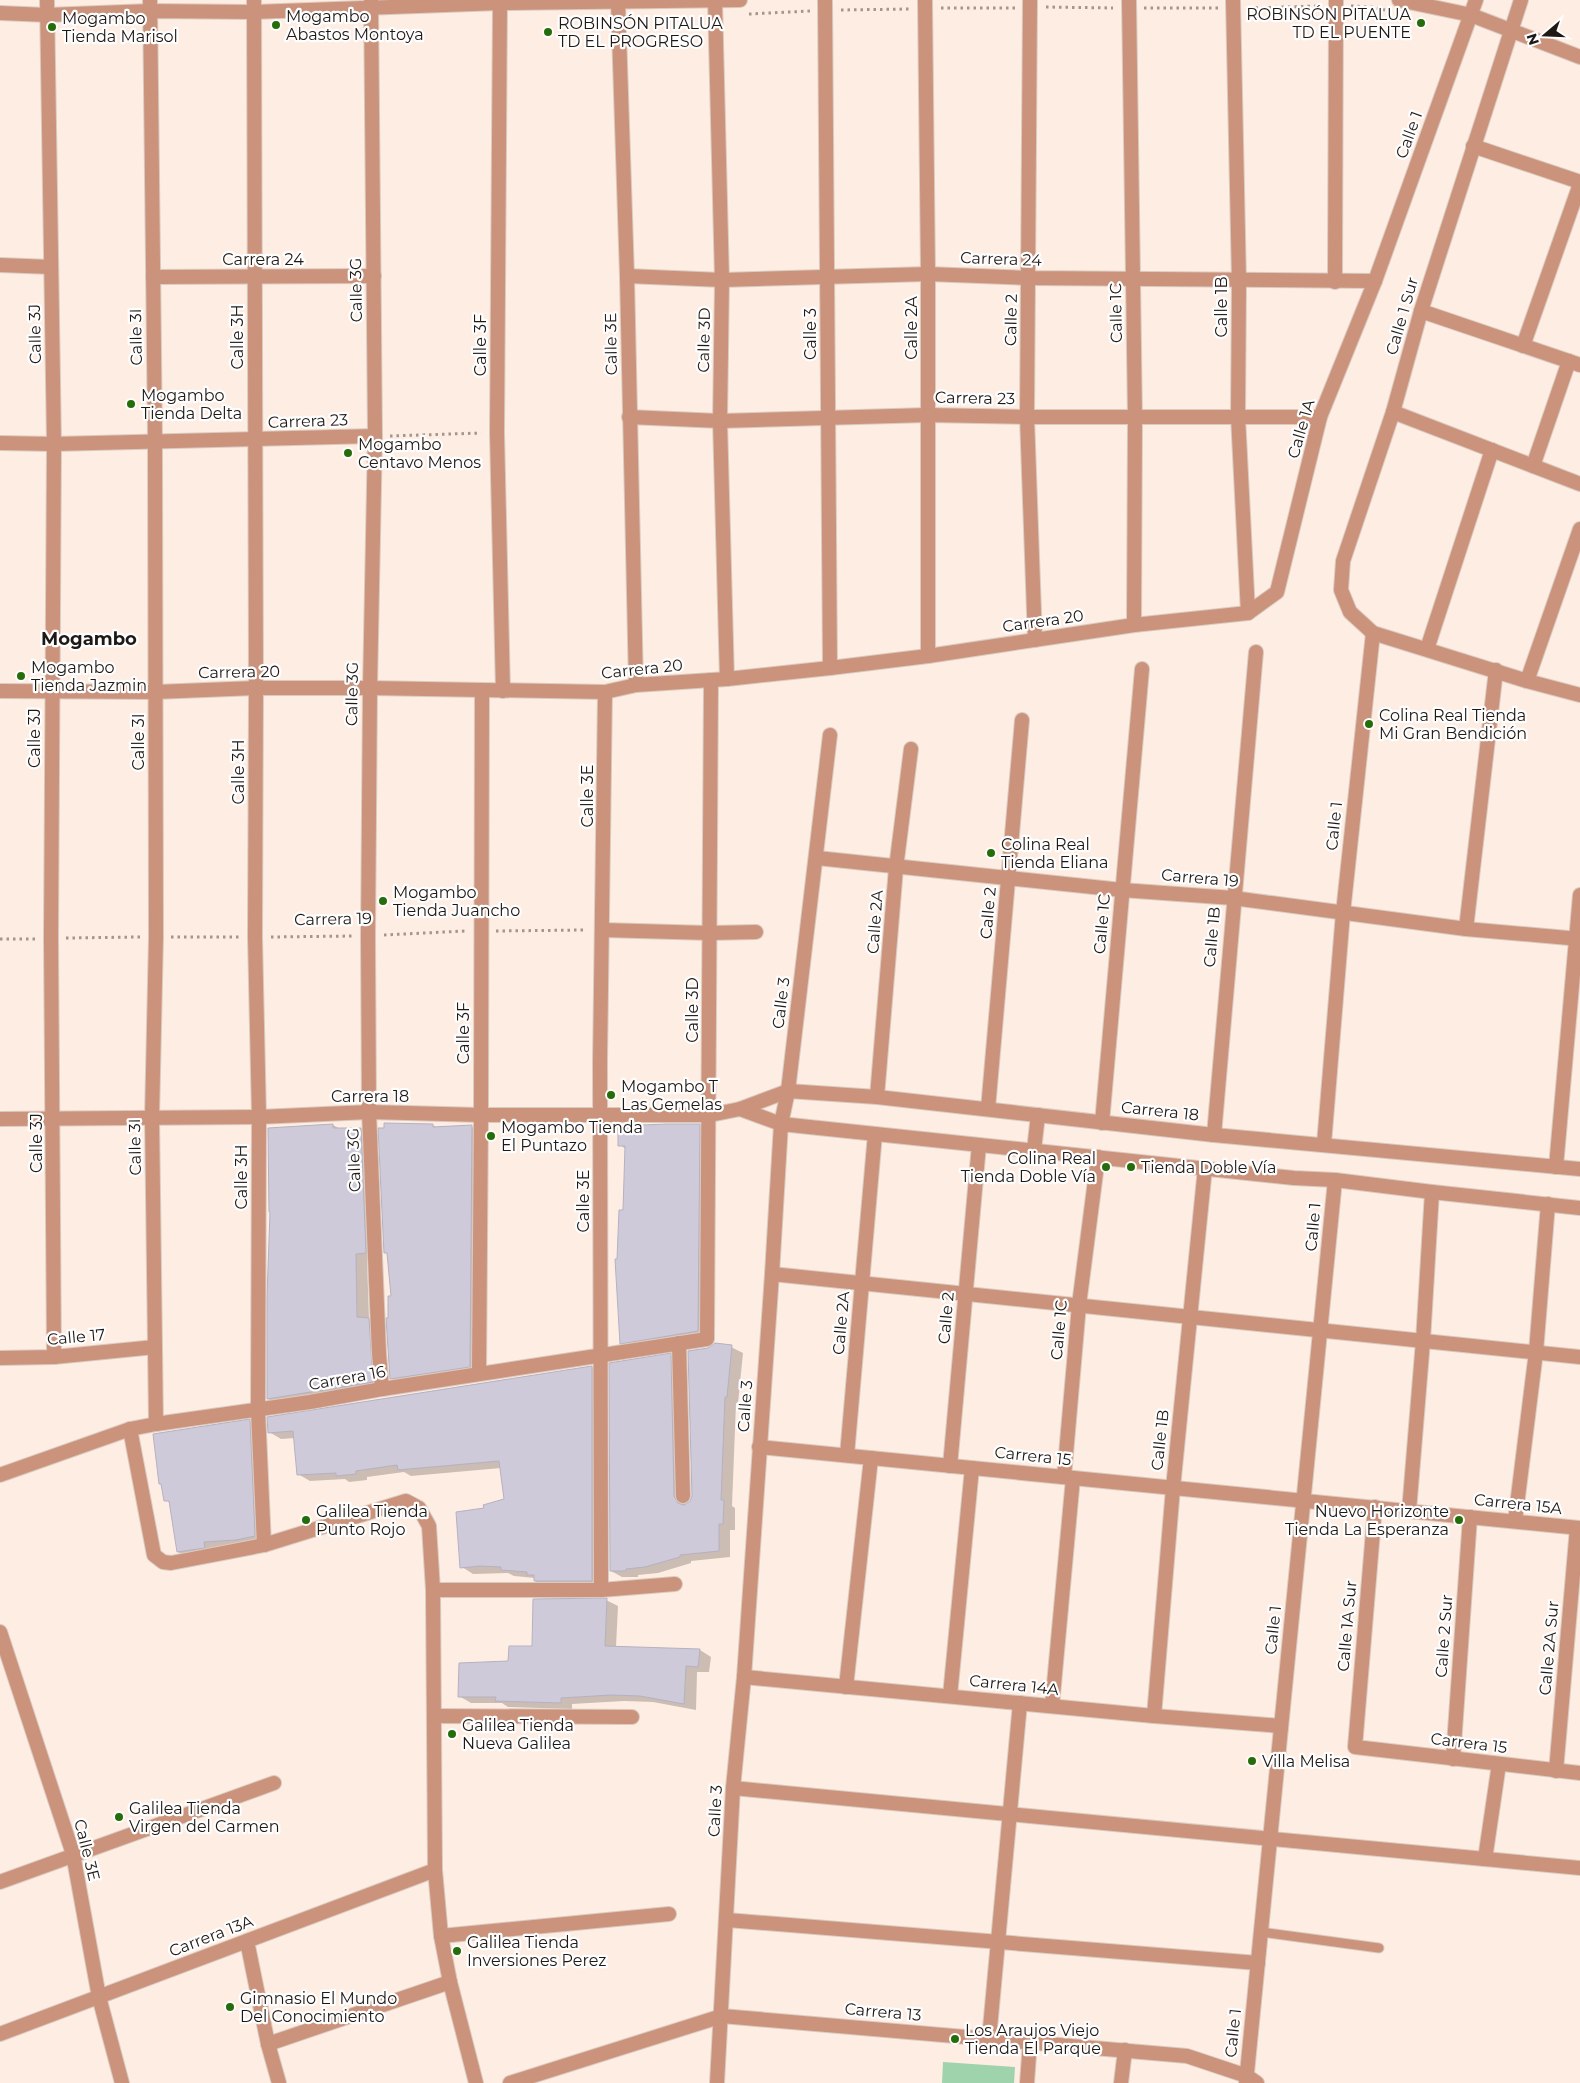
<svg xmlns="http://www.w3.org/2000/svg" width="1580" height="2083" font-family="Montserrat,sans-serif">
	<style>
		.green { fill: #9ed3ac }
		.shadow { fill: #0003 }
		.building { fill: #cfcada; stroke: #b6b1c1 }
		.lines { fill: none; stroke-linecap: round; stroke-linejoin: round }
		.service-casing { stroke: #dacbc1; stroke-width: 11 }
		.minor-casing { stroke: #dacbc1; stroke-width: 16 }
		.tertiary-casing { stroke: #dacbc1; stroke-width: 16 }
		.path { stroke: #a2968e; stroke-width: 3; stroke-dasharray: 2.5 4; stroke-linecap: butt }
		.service { stroke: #cb927c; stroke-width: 9 }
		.minor { stroke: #cb927c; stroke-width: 14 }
		.tertiary { stroke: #cb927c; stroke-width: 14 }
		.poi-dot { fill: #256d0a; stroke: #fefefe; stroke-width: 2 }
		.labels { text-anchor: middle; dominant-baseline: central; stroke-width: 4.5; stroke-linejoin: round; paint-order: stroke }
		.poi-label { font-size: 16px; fill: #1f1916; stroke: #fefefe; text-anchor: start }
		.street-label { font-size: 16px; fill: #1f1916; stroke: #fefefe }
		.neighbourhood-label { font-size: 18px; font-weight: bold; fill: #1f1916; stroke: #fefefe }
	</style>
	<rect width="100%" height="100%" fill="#feede2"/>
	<path class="green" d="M943,2062L1015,2067L1014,2083H942Z"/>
	<g class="shadow">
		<path d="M333,1125L340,1129H361L372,1136L377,1259L367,1260L369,1319L380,1326L384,1388L280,1405L268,1399Z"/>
		<path d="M432,1125L438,1128L472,1127L483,1133L482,1373L403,1385L391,1378L389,1319L392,1298L388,1254L385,1252Z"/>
		<path d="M699,1125L711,1132L709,1338L633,1349L621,1343L618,1260L625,1211L626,1149L620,1145Z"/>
		<path d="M731,1347L743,1353L738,1403H736L732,1506L735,1508V1530H730V1557L691,1561V1563L658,1573L638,1575V1577H622L611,1571L670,1355L682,1361L685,1505L691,1501Z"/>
		<path d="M592,1367L603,1374L604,1587H547L535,1581V1578L514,1576L508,1573L473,1574L462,1567L486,1509L505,1500L501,1468L411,1476L404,1472L367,1477V1480L349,1482L345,1479L310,1481L298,1474L295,1438L281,1439L269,1432Z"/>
		<path d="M249,1421L261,1427L266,1542L190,1558L178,1552L171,1503L165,1500Z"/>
		<path d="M606,1600L618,1606L616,1647L700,1650L711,1657L709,1672H697L696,1710L653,1702L624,1701L572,1704V1709L508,1707L502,1703H471L459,1696Z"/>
	</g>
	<g class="building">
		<path d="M384,1123L433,1124V1127L472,1125L470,1367L390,1379L386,1318H388V1296H391L387,1253H384L378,1128H384Z"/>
		<path d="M333,1124V1128H361L366,1253L356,1254L357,1317L369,1318L373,1382L267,1399V1297L270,1212H269L268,1128Z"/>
		<path d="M667,1124H700L698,1331L620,1344L615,1259H617L619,1210H623L625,1146H618V1126Z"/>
		<path d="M715,1343L732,1345L727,1397H725L721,1500H724L723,1524H719V1551L680,1555V1557L645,1567L626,1569V1571H610L609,1363L671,1353L674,1496L678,1503L684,1505L690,1501L692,1496L688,1351L708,1348Z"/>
		<path d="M592,1366V1581H534V1575H527V1572L501,1570V1567L480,1566L460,1568L456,1512L484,1508L483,1505L504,1499L499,1461L398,1470L397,1465L356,1471V1474L336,1476V1473L297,1475L293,1431L268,1433L267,1417Z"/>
		<path d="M250,1419L255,1536L236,1540L204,1542L205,1548L177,1552L169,1501H164L161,1484H159L153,1434Z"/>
		<path d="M607,1598L605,1646L700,1649L698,1667L686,1666L684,1704L640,1696L611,1695L561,1698V1703L495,1701L496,1697H458L459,1663L508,1661L509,1646H532L533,1599Z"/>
	</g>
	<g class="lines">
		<g class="service-casing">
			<path id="service" d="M1261,1932L1379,1948"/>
		</g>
		<g class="minor-casing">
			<g id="minor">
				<path d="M47,0L54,444L51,938L54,1357"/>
				<path d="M150,0L155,440L156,937L152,1117L156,1424"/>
				<path d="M254,0L256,688L255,937L259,1117L258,1410L264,1545"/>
				<path d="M371,0L375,436L370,688L368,936L369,1112L379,1353L382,1389"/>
				<path d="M500,0L497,433L503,691"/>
				<path d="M825,0L830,668"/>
				<path d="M925,0L928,274V656"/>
				<path d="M1030,0L1027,417L1035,640"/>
				<path d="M1129,0L1135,418L1134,625"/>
				<path d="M1233,0L1239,281L1238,416L1248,613"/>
				<path d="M1399,0L1471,15L1580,57"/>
				<path d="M1521,0L1421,311L1393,412L1343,561L1341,590L1350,612L1373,633L1527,681L1580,695"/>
				<path d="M715,1L722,280L720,421L727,679"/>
				<path d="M618,2L627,276L636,685"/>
				<path d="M0,13L47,15L150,11L254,12L500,3L740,0"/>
				<path d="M1473,146L1580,182"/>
				<path d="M0,265L51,267"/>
				<path d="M627,276L722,280L928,274L1029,278L1375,281"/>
				<path d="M153,277L374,276"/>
				<path d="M1335,282L1336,0"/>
				<path d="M1421,311L1580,365"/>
				<path d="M1523,346L1580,184"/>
				<path d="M1393,412L1580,484"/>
				<path d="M629,417L720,421L928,415L1027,417H1320"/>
				<path d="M0,443L54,444L375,436"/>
				<path d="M1533,466L1569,361"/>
				<path d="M1427,649L1492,450"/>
				<path d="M1527,681L1580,529"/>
				<path d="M0,691L155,692L256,688H370L605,692L636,685L727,679L830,668L928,656L1134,625L1248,613L1277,592L1320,417L1375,281L1476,0"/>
				<path d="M817,858L1122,890L1233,898L1466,929L1580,939"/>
				<path d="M1466,929L1496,670"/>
				<path d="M603,930L709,933L756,932"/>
				<path d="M877,1097L896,868L911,749"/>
				<path d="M988,1109L1022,720"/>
				<path d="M1102,1123L1142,669"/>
				<path d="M1214,1135L1256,652"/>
				<path d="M1324,1144L1343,913L1373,633"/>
				<path d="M1556,1167L1580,895"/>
				<path d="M772,1274L1580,1357"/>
				<path d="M679,1343L683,1496"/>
				<path d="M0,1358L54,1357L155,1347"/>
				<path d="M479,1374L481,1115L482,692"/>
				<path d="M130,1429L154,1555L163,1562L171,1563L264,1545L406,1501L419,1508L429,1526L433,1590L435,1870L441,1936L450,1982L476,2083"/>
				<path d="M759,1447L1580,1528"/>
				<path d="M847,1455L875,1134"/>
				<path d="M950,1466L979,1145"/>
				<path d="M0,1475L130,1429L156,1424L310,1402L382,1389L707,1339L711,680"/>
				<path d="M1064,1477L1079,1305L1098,1157"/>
				<path d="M1375,1507L1355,1747L1580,1773"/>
				<path d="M1409,1511L1423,1341L1432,1192"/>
				<path d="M1515,1521L1536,1352L1548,1204"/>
				<path d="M433,1590H601L675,1584"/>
				<path d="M601,1590L600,1061L605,692"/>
				<path d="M0,1632L73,1854L99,1997L122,2083"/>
				<path d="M744,1677L1154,1716L1281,1726"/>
				<path d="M846,1687L871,1458"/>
				<path d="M950,1696L972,1468"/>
				<path d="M1052,1706L1073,1478"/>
				<path d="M435,1716L632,1717"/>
				<path d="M1154,1716L1173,1488L1205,1168"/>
				<path d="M1453,1759L1470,1517"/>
				<path d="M1556,1771L1577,1528"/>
				<path d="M733,1788L1580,1868"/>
				<path d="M1485,1859L1499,1764"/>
				<path d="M0,1882L274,1783"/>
				<path d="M727,1920L1258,1963"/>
				<path d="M441,1936L669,1914"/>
				<path d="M247,1941L268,2044L279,2083"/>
				<path d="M0,2034L435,1870"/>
				<path d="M989,2039L1020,1703"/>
				<path d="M268,2044L450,1982"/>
				<path d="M510,2083L722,2016L1187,2056L1247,2076L1257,2083"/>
				<path d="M717,2083L733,1788L744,1677L772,1274L781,1124L788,1091L830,735"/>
				<path d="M1027,2083L1030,2042"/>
				<path d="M1121,2083L1125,2050"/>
				<path d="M1246,2083L1335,1180"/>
			</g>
		</g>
		<g class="tertiary-casing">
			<g id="tertiary">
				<path d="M740,1109L781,1124L1294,1178L1335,1180L1432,1192L1580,1208"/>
				<path d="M0,1119L259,1117L369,1112L481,1115H710L740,1109L788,1091L877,1097L1214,1135L1580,1169"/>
				<path d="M1034,1150L1038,1115"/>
			</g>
		</g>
		<g class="path">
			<path d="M1351,6L1372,7L1385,10"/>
			<path d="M1046,7L1113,8"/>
			<path d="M941,8H1015"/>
			<path d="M1144,8H1218"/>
			<path d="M1249,8L1320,6"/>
			<path d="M841,10L910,9"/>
			<path d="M749,14L810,11"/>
			<path d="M390,436L481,433"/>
			<path d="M496,931L585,930"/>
			<path d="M384,935L465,931"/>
			<path d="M171,937H240"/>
			<path d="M271,937L353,936"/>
			<path d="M66,938L140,937"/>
			<path d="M0,939H35"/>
		</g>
		<use href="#service" class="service"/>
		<use href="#minor" class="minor"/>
		<use href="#tertiary" class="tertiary"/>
	</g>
	<g class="poi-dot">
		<circle cx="1421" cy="23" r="5"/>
		<circle cx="276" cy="25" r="5"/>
		<circle cx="52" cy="27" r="5"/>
		<circle cx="548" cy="32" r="5"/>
		<circle cx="131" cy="404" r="5"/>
		<circle cx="348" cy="453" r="5"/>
		<circle cx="21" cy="676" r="5"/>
		<circle cx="1369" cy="724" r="5"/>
		<circle cx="991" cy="853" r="5"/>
		<circle cx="383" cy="901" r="5"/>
		<circle cx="611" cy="1095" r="5"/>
		<circle cx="491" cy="1136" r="5"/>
		<circle cx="1106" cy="1167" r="5"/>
		<circle cx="1131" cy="1167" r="5"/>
		<circle cx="306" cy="1520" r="5"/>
		<circle cx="1459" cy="1520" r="5"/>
		<circle cx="452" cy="1734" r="5"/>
		<circle cx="1252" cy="1761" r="5"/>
		<circle cx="119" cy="1817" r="5"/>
		<circle cx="457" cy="1951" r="5"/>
		<circle cx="230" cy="2007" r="5"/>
		<circle cx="955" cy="2039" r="5"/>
	</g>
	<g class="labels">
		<g class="poi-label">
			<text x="1411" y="14" text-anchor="end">ROBINSÓN PITALUA<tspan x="1411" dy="18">TD EL PUENTE</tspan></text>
			<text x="286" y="16">Mogambo<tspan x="286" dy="18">Abastos Montoya</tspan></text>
			<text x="62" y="18">Mogambo<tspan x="62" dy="18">Tienda Marisol</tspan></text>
			<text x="558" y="23">ROBINSÓN PITALUA<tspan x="558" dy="18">TD EL PROGRESO</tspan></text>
			<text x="141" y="395">Mogambo<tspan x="141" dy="18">Tienda Delta</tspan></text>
			<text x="358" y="444">Mogambo<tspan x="358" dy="18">Centavo Menos</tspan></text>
			<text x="31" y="667">Mogambo<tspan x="31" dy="18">Tienda Jazmin</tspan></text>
			<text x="1379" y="715">Colina Real Tienda<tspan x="1379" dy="18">Mi Gran Bendición</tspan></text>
			<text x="1001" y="844">Colina Real<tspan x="1001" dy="18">Tienda Eliana</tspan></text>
			<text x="393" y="892">Mogambo<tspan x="393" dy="18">Tienda Juancho</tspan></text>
			<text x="621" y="1086">Mogambo T<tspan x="621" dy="18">Las Gemelas</tspan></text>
			<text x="501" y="1127">Mogambo Tienda<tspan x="501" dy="18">El Puntazo</tspan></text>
			<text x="1096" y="1158" text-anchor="end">Colina Real<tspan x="1096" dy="18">Tienda Doble Vía</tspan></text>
			<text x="1141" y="1167">Tienda Doble Vía</text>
			<text x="316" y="1511">Galilea Tienda<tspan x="316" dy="18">Punto Rojo</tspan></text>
			<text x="1449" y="1511" text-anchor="end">Nuevo Horizonte<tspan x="1449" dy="18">Tienda La Esperanza</tspan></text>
			<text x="462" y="1725">Galilea Tienda<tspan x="462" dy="18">Nueva Galilea</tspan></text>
			<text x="1262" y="1761">Villa Melisa</text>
			<text x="129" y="1808">Galilea Tienda<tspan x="129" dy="18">Virgen del Carmen</tspan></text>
			<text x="467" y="1942">Galilea Tienda<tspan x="467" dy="18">Inversiones Perez</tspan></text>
			<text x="240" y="1998">Gimnasio El Mundo<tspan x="240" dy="18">Del Conocimiento</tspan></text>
			<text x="965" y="2030">Los Araujos Viejo<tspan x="965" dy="18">Tienda El Parque</tspan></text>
		</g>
		<g class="street-label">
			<text transform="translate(1409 135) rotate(-70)">Calle 1</text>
			<text x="263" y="259">Carrera 24</text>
			<text transform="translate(1001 259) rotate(2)">Carrera 24</text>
			<text transform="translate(356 290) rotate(-91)">Calle 3G</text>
			<text transform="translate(1221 307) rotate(-90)">Calle 1B</text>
			<text transform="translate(1116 313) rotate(-91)">Calle 1C</text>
			<text transform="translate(1402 316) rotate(-74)">Calle 1 Sur</text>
			<text transform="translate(1011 320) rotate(-89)">Calle 2</text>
			<text transform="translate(911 328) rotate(-90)">Calle 2A</text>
			<text transform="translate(35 334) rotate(-91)">Calle 3J</text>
			<text transform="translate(810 334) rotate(-90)">Calle 3</text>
			<text transform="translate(136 337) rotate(-91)">Calle 3I</text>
			<text transform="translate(237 337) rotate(-90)">Calle 3H</text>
			<text transform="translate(704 340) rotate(-89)">Calle 3D</text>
			<text transform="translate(611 344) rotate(-91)">Calle 3E</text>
			<text transform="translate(480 345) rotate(-90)">Calle 3F</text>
			<text transform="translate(975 398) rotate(1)">Carrera 23</text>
			<text transform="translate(308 421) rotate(-2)">Carrera 23</text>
			<text transform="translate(1301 429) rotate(-74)">Calle 1A</text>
			<text transform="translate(1043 621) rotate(-8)">Carrera 20</text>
			<text transform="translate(642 669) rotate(-6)">Carrera 20</text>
			<text transform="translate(239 672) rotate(-1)">Carrera 20</text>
			<text transform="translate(352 694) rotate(-89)">Calle 3G</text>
			<text transform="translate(34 738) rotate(-90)">Calle 3J</text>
			<text transform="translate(138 742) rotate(-90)">Calle 3I</text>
			<text transform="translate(238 772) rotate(-90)">Calle 3H</text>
			<text transform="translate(587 796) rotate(-90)">Calle 3E</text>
			<text transform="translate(1334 826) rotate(-84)">Calle 1</text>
			<text transform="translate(1200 878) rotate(5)">Carrera 19</text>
			<text transform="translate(988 913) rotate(-85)">Calle 2</text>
			<text transform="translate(333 919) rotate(-1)">Carrera 19</text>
			<text transform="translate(875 922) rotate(-86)">Calle 2A</text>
			<text transform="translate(1102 924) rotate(-85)">Calle 1C</text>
			<text transform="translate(1212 937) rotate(-85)">Calle 1B</text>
			<text transform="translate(781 1003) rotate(-83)">Calle 3</text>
			<text transform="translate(692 1010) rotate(-90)">Calle 3D</text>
			<text transform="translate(463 1033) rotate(-90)">Calle 3F</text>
			<text x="370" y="1096">Carrera 18</text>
			<text transform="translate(1160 1111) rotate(6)">Carrera 18</text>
			<text transform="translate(36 1143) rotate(-90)">Calle 3J</text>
			<text transform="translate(135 1147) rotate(-91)">Calle 3I</text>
			<text transform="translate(354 1160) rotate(-92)">Calle 3G</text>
			<text transform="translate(241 1177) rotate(-90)">Calle 3H</text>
			<text transform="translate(583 1201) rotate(-90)">Calle 3E</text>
			<text transform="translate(1313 1227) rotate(-85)">Calle 1</text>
			<text transform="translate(946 1318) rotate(-85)">Calle 2</text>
			<text transform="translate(841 1323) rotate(-85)">Calle 2A</text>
			<text transform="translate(1059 1330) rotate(-85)">Calle 1C</text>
			<text transform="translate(76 1337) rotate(-5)">Calle 17</text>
			<text transform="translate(347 1378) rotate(-10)">Carrera 16</text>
			<text transform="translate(745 1406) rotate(-86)">Calle 3</text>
			<text transform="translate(1160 1440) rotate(-84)">Calle 1B</text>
			<text transform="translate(1033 1456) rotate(6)">Carrera 15</text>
			<text transform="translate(1518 1504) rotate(6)">Carrera 15A</text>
			<text transform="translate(1347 1626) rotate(-85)">Calle 1A Sur</text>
			<text transform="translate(1273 1630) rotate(-84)">Calle 1</text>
			<text transform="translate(1444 1636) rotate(-86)">Calle 2 Sur</text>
			<text transform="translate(1549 1648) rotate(-85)">Calle 2A Sur</text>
			<text transform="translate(1014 1685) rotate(6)">Carrera 14A</text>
			<text transform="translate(1469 1743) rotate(7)">Carrera 15</text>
			<text transform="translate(715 1811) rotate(-87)">Calle 3</text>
			<text transform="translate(87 1850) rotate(76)">Calle 3E</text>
			<text transform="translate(211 1936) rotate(-21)">Carrera 13A</text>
			<text transform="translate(883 2012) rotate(5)">Carrera 13</text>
			<text transform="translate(1233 2033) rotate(-84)">Calle 1</text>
		</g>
		<g class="neighbourhood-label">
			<text x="89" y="639">Mogambo</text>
		</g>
	</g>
	<g transform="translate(1545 35) rotate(251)" stroke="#fefefe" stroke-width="4" paint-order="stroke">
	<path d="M0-4L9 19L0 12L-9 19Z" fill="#1f1916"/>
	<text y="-8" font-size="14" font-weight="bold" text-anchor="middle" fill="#1f1916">N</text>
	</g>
</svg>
